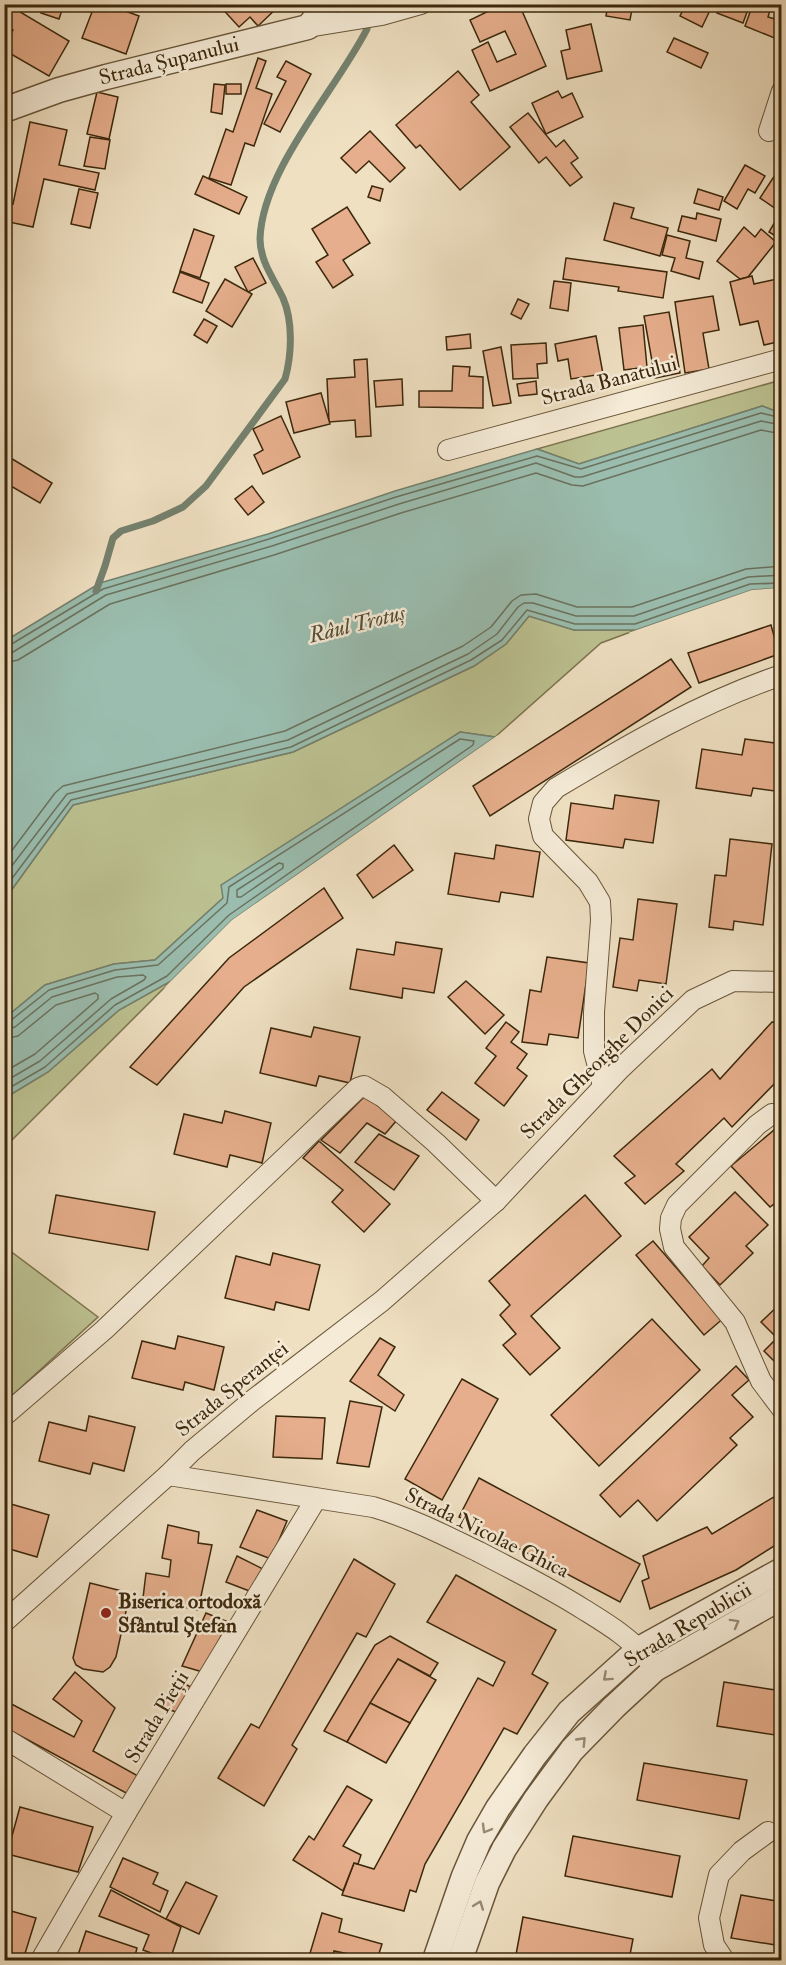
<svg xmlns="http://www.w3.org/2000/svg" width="786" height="1965" font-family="'IM FELL Double Pica',serif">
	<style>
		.green { fill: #bcc191; stroke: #7c744e; stroke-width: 1.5 }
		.water { fill: #9abdaf; stroke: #74816e; stroke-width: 1.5 }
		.pier { fill: #efe0c2 }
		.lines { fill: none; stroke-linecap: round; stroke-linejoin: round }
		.shore { stroke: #6b725e; stroke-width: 1.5 }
		.stream { stroke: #74816e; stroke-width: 7 }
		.building { fill: #e6ae8c; stroke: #3c280c; stroke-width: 1.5 }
		.minor-casing { stroke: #69563a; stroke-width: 22 }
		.tertiary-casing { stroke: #69563a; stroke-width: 27 }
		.minor { stroke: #f5ebd7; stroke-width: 20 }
		.tertiary { stroke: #f5ebd7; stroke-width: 24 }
		.oneway { stroke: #988a72 }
		.poi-dot { fill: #8f2418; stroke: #f5ebd7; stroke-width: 2 }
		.labels { text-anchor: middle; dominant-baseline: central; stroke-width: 5; stroke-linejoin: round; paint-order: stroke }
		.street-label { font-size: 21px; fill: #3c280c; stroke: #f5ebd7 }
		.poi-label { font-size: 21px; font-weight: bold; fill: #3c280c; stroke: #f5ebd7; text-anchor: start }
		.water-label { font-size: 22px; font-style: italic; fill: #544d35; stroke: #f5ebd7 }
	</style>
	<rect width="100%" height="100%" fill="#efe0c2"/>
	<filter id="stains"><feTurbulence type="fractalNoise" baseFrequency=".00333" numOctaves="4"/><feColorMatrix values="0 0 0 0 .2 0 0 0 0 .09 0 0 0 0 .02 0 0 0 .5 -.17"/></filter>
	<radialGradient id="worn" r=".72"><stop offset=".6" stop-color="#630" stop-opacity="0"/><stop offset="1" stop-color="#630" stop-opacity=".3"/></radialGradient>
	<g class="green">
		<path d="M781,380V413L762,406L579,464L537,449Z"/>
		<path d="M529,616L574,630H636L601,643L495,737L460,732L223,898L155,960L114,964L45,985L5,1018V899L73,805L293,752L474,666L506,644Z"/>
		<path d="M171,981L5,1147V1098L48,1072L119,1010Z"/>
		<path d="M5,1247L98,1317L5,1402Z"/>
	</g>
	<g class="water">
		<path d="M762,406L781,413V588L752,590L636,630H574L529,616L506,644L474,666L293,752L73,805L5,899V641L100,583L268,534L395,491L537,449L579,464Z"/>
		<path d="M460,732L495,737L232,920L171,981L119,1010L48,1072L5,1098V1018L45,985L114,964L155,960L223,898L221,885Z"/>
	</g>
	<g class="pier">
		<path d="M781,588L782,591L753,593L637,633H628L752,590Z"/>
		<path d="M498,735L497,739L234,922L173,983L163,989L232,920Z"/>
	</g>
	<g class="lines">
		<g class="shore">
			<path d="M4,646L10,645L103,589L269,539L396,497L537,456L581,469L761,413L782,418"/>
			<path d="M4,654L13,652L106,595L272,546L399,504L536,463L575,477H582L761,421L782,425"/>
			<path d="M4,663L18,660L110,604L274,555L401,513L536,473L572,485L583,486L761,430L782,434"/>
			<path d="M4,861L55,793L63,786L285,731L463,646L491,627L512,601L521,595L536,594L577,607H632L746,569L782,566"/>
			<path d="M279,863L283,864V868L241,897H237V890Z"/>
			<path d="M4,876L67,794L288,740L468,654L497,634L518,607L524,603H533L576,616H634L748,577L782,575"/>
			<path d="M4,889L71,800L291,747L471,660L502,640L527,610L575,624H635L750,584L782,583"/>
			<path d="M4,1023L10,1021L49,990L115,970L158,965L227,903L229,887L460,739L474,741L473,745L229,915L167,976L115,1005L45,1067L4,1091"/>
			<path d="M4,1030L15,1027L52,997L117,977L143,975L146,977L144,980L111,999L40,1061L4,1082"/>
			<path d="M4,1039L18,1036L56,1005L95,993L98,995V999L35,1054L4,1072"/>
		</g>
		<g class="stream">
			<path d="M368,7V4"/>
			<path d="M96,591L105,566L113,538L121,531L153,521L183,507L206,486L285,379C292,354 293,321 283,298C274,279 260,261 260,239C262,170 336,90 367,29"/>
		</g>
	</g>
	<g class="building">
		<path d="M4,4H11L10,6L69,41L49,76L4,50V46L13,30L4,25Z"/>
		<path d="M44,4H64L59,19L41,13Z"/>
		<path d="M71,4H106L139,16L126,54L82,38L92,12Z"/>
		<path d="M218,4H279L280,5L258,26L250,17L239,27Z"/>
		<path d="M503,4H519L546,66L490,91L472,50L488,42L497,62L516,54L505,31L480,42L470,20Z"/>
		<path d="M608,4H633L630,20L606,16Z"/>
		<path d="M686,4H713L702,27L680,16Z"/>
		<path d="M720,4H750L743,23L717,13Z"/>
		<path d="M753,4H772L768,17L782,21V41L745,26Z"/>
		<path d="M591,24L602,71L567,79L561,51L570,49L566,30Z"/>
		<path d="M674,38L708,53L701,68L667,52Z"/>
		<path d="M258,58L266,61L256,88L272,94L254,146L245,143L231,185L209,178L226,129L233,132Z"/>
		<path d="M286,61L311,74L280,132L264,124L286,81L277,77Z"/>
		<path d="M458,71L479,95L471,102L510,147L460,190L420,145L416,148L396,125Z"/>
		<path d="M214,84L225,85L222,114L211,112Z"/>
		<rect x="226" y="84" width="15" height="10"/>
		<path d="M558,91L562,98L572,93L583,117L546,134L532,103Z"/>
		<path d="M97,92L118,97L109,139L87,134Z"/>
		<path d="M528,113L556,147L564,140L578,158L571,163L582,177L570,186L546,157L539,163L510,127Z"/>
		<path d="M30,122L67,130L59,165L99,173L95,190L44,179L33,227L4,221V202L13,204Z"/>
		<path d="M370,131L405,168L390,182L369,161L356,173L341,158Z"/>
		<path d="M90,137L110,140L105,169L84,166Z"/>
		<path d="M745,165L765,176L755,193L748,189L737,209L724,201Z"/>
		<path d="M775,175L782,179V213L760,198Z"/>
		<path d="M203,176L247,197L239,214L195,194Z"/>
		<path d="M372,186L383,189L380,201L368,197Z"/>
		<path d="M79,189L98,193L90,228L71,224Z"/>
		<path d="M698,189L723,197L719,210L694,203Z"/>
		<path d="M614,203L634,208L631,218L668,228L660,256L604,240Z"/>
		<path d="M347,207L370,243L343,260L353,275L333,288L316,262L328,255L312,229Z"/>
		<path d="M697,213L721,219L716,241L678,231L682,216L696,219Z"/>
		<path d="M776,220L782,224V240L769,232Z"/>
		<path d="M744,227L755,237L761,229L776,242L748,277L740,279L717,261Z"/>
		<path d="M194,229L214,236L200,278L180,271Z"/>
		<path d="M667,235L690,241L686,258L703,262L699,279L671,271L675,258L662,255Z"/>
		<path d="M253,258L266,283L248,292L235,267Z"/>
		<path d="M566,258L667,272L663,298L618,291L619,287L563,279Z"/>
		<path d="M180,272L209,283L202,303L173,292Z"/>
		<path d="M752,276L754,284L782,278V341L764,345L758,321L740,325L730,282Z"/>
		<path d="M225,279L252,294L232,327L206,311Z"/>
		<path d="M554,281L571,283L568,311L550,308Z"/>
		<path d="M713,296L719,330L703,333L709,369L685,373L675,302Z"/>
		<path d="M518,299L529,304L521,319L511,314Z"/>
		<path d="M669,312L680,373L655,378L644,316Z"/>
		<path d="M204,319L217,326L207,343L194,335Z"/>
		<path d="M643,325L647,367L624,370L619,328Z"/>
		<path d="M470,334L471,348L447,350L446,337Z"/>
		<path d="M596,336L603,374L571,379L568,359L558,361L555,344Z"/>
		<path d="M546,343L547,363L537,364L538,378L513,379L511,345Z"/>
		<path d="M501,347L511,403L493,406L483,351Z"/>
		<path d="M367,359L371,436L356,437L355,420L329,422L327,379L355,377L354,360Z"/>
		<path d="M453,366L470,367L469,376L483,377V408L419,407V391H452Z"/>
		<path d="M402,379L403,405L376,407L374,381Z"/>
		<path d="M536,381L537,394L519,396L517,384Z"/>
		<path d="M321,393L330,424L294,433L286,402Z"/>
		<path d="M281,416L300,457L263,474L254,455L263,450L253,429Z"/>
		<path d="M9,457L52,483L40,503L4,482V464Z"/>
		<path d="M252,486L264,502L248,515L235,499Z"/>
		<path d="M771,625L779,654L699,683L688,653Z"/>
		<path d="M671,659L691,687L490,816L473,786Z"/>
		<path d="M745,739L782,744V792L753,788L751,796L696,788L702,749L742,755Z"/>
		<path d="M615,795L659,801L653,843L625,839L623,848L566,840L571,803L613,809Z"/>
		<path d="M730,839L772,844L763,925L734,921L733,930L709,927L715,875L726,876Z"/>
		<path d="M394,845L413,870L373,898L357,875Z"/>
		<path d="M496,845L540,852L533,897L501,892L499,902L448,894L455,853L494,859Z"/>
		<path d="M324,888L343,918L244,987L157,1085L130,1067L229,958Z"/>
		<path d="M638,899L677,904L666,984L639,980L637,991L613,987L620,938L633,940Z"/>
		<path d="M396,942L442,949L434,993L403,988L402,998L350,989L357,949L394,955Z"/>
		<path d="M547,957L589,963L578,1038L549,1034L547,1045L522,1042L530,990L541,992Z"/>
		<path d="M466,981L504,1015L485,1034L448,997Z"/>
		<path d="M506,1022L519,1032L511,1042L527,1054L517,1068L527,1076L504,1106L475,1083L496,1056L486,1048Z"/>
		<path d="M772,1022L782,1023V1076L732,1127L724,1118L676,1164L684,1171L645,1204L625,1183L635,1176L614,1156L712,1069L720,1079Z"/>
		<path d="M314,1027L360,1037L350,1083L319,1076L316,1086L260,1073L271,1028L311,1037Z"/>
		<path d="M442,1092L479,1120L466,1140L427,1110Z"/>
		<path d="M365,1096L397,1120L385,1134L367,1123L340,1153L321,1140Z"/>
		<path d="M225,1111L271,1123L262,1163L230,1155L227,1167L174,1154L184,1114L222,1123Z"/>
		<path d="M780,1125L782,1127V1198L770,1207L731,1166Z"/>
		<path d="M379,1134L419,1156L394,1190L355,1162Z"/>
		<path d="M319,1141L390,1204L364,1232L332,1202L343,1190L303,1158Z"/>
		<path d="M735,1192L768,1225L746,1246L753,1253L720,1285L702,1266L709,1258L689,1237Z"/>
		<path d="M56,1195L155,1212L148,1250L49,1233Z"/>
		<path d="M585,1195L621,1236L531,1316L560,1348L530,1375L503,1345L516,1334L500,1315L510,1305L489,1281Z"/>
		<path d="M653,1241L706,1302L711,1298L726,1316L704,1335L636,1255Z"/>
		<path d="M273,1253L320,1265L309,1310L276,1302L274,1310L225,1298L236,1256L270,1265Z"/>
		<path d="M782,1302V1369L764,1351L777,1338L761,1322Z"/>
		<path d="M652,1319L700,1370L599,1466L551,1415Z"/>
		<path d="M178,1336L224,1347L214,1390L185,1382L183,1390L132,1378L142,1341L175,1349Z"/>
		<path d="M380,1338L395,1347L378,1375L404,1395L395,1411L350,1381Z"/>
		<path d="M736,1366L749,1380L732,1395L753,1417L730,1438L737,1445L657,1521L638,1500L620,1517L600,1495Z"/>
		<path d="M462,1379L498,1399L442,1500L405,1479Z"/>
		<path d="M350,1401L382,1407L369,1467L337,1463Z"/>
		<path d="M89,1416L135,1427L124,1471L93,1463L90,1474L39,1461L49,1422L86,1431Z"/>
		<path d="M276,1416L325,1418L322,1459L273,1457Z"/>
		<path d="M479,1478L640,1564L620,1602L459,1517Z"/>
		<path d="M782,1492V1541L736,1570L650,1609L642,1581L649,1578L643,1556L707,1527L712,1534Z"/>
		<path d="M4,1502L49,1515L37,1557L6,1548L4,1553Z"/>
		<path d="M257,1510L287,1521L271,1559L240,1547Z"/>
		<path d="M168,1525L199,1532L198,1543L212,1545L198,1610L143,1598L146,1573L169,1577L171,1560L162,1558Z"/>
		<path d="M237,1556L263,1569L252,1592L226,1582Z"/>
		<path d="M354,1559L395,1584L366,1637L357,1633L292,1745L297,1749L264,1806L218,1778L251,1724L259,1728Z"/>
		<path d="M456,1575L556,1630L532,1674L548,1683L517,1734L504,1728L425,1864L416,1892L410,1890L404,1911L342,1895L354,1863L374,1869L478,1678L493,1686L505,1662L427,1622Z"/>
		<path d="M90,1583L130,1593L116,1657L110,1667L103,1672L83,1669L76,1665L73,1658Z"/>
		<path d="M206,1613L228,1622L203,1672L182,1666Z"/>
		<path d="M390,1636L438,1663L430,1676L398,1659L347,1742L324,1731L375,1645Z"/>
		<path d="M398,1659L436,1680L410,1723L370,1703Z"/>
		<path d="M75,1672L115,1708L93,1751L138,1776L128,1794L4,1727V1700L74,1737L82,1721L53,1699Z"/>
		<path d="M177,1680L195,1689L179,1713L162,1707Z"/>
		<path d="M724,1682L782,1691V1736L717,1726Z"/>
		<path d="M370,1703L410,1723L386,1763L347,1742Z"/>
		<path d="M644,1763L747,1780L739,1819L637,1800Z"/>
		<path d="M347,1786L372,1800L343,1846L361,1855L358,1864L354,1863L343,1891L293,1860L309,1836L314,1840Z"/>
		<path d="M20,1807L93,1827L78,1872L7,1854Z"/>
		<path d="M573,1836L680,1856L672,1897L565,1876Z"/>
		<path d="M123,1858L158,1873L153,1884L168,1891L160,1912L110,1887Z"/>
		<path d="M779,1865H782V1888L776,1887Z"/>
		<path d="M186,1882L217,1896L199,1934L166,1919Z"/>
		<path d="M111,1890L181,1927L170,1960L143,1950L149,1935L99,1916Z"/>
		<path d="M741,1895L782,1902V1946L731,1938Z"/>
		<path d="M4,1909L36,1918L23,1960L4,1959Z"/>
		<path d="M322,1913L342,1919L339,1932L382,1944L377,1960L334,1951L332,1960H308Z"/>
		<path d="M523,1917L633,1939L629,1960H515Z"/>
		<path d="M86,1931L137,1948L134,1960H93L78,1955Z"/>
	</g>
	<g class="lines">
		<g class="minor-casing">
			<g id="minor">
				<path d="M308,27L382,15L421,4"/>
				<path d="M769,131L782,91"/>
				<path d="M448,450L782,359"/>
				<path d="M603,1086L594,1051V1012L601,920L600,902L588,882L543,836L539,819L543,803L556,788C628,745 701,702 782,675"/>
				<path d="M782,1115L772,1114L757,1125L677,1205L671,1218L670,1229L674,1247L735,1322L761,1381L782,1409"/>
				<path d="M4,1416L104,1330L358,1088L364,1086L383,1097L436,1143L496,1201"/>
				<path d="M168,1475L373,1507C411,1518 444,1535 479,1552C514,1570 550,1588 583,1609C607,1624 631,1638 648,1660"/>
				<path d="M4,1622L168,1475L192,1451L253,1400L382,1301L496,1201L620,1069L693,1000L733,981L782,982"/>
				<path d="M4,1738L126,1813"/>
				<path d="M41,1960L126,1813L316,1499"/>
				<path d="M724,1960L714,1945L709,1918L719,1875L742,1851L768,1832"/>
			</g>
		</g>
		<g class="tertiary-casing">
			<g id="tertiary">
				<path d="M4,110L59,90L106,77L308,27L327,4"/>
				<path d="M435,1960L464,1876L479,1841L498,1808L535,1755L569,1712L639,1649L782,1570"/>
				<path d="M460,1960L487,1883L504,1849L536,1799L572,1750L614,1707L655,1669L782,1597"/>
			</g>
		</g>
		<use href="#minor" class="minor"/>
		<use href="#tertiary" class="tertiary"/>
	</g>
	<defs><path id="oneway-chevron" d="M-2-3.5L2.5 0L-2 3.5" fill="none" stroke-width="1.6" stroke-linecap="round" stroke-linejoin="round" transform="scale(1.5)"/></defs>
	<g class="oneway">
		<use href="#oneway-chevron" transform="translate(735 1623) rotate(-29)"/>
		<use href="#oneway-chevron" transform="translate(607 1677) rotate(138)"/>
		<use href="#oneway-chevron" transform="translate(582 1741) rotate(-46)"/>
		<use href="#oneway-chevron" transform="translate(486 1829) rotate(120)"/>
		<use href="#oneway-chevron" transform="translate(479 1905) rotate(-70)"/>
	</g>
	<circle class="poi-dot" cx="106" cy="1613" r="6"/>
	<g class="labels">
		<g class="street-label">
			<text transform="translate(169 61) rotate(-14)">Strada Șupanului</text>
			<text transform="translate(609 381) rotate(-15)">Strada Banatului</text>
			<text transform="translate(597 1063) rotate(-45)">Strada Gheorghe Donici</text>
			<text transform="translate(232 1389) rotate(-39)">Strada Speranței</text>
			<text transform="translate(487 1533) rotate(26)">Strada Nicolae Ghica</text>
			<text transform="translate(688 1625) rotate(-31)">Strada Republicii</text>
			<text transform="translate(157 1717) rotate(-59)">Strada Pieții</text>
		</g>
		<g class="poi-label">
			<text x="118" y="1601">Biserica ortodoxă<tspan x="118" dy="24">Sfântul Ștefan</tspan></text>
		</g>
		<g class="water-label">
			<text transform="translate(357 624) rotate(-14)">Râul Trotuș</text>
		</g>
	</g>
	<rect width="786" height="1965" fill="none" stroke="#efe0c2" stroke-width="24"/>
	<rect x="6" y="6" width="774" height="1953" fill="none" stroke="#3c280c" stroke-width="3"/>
	<rect x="12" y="12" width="762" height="1941" fill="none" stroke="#3c280c" stroke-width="1.5"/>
	<rect width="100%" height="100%" filter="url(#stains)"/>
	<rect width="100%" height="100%" fill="url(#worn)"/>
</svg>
